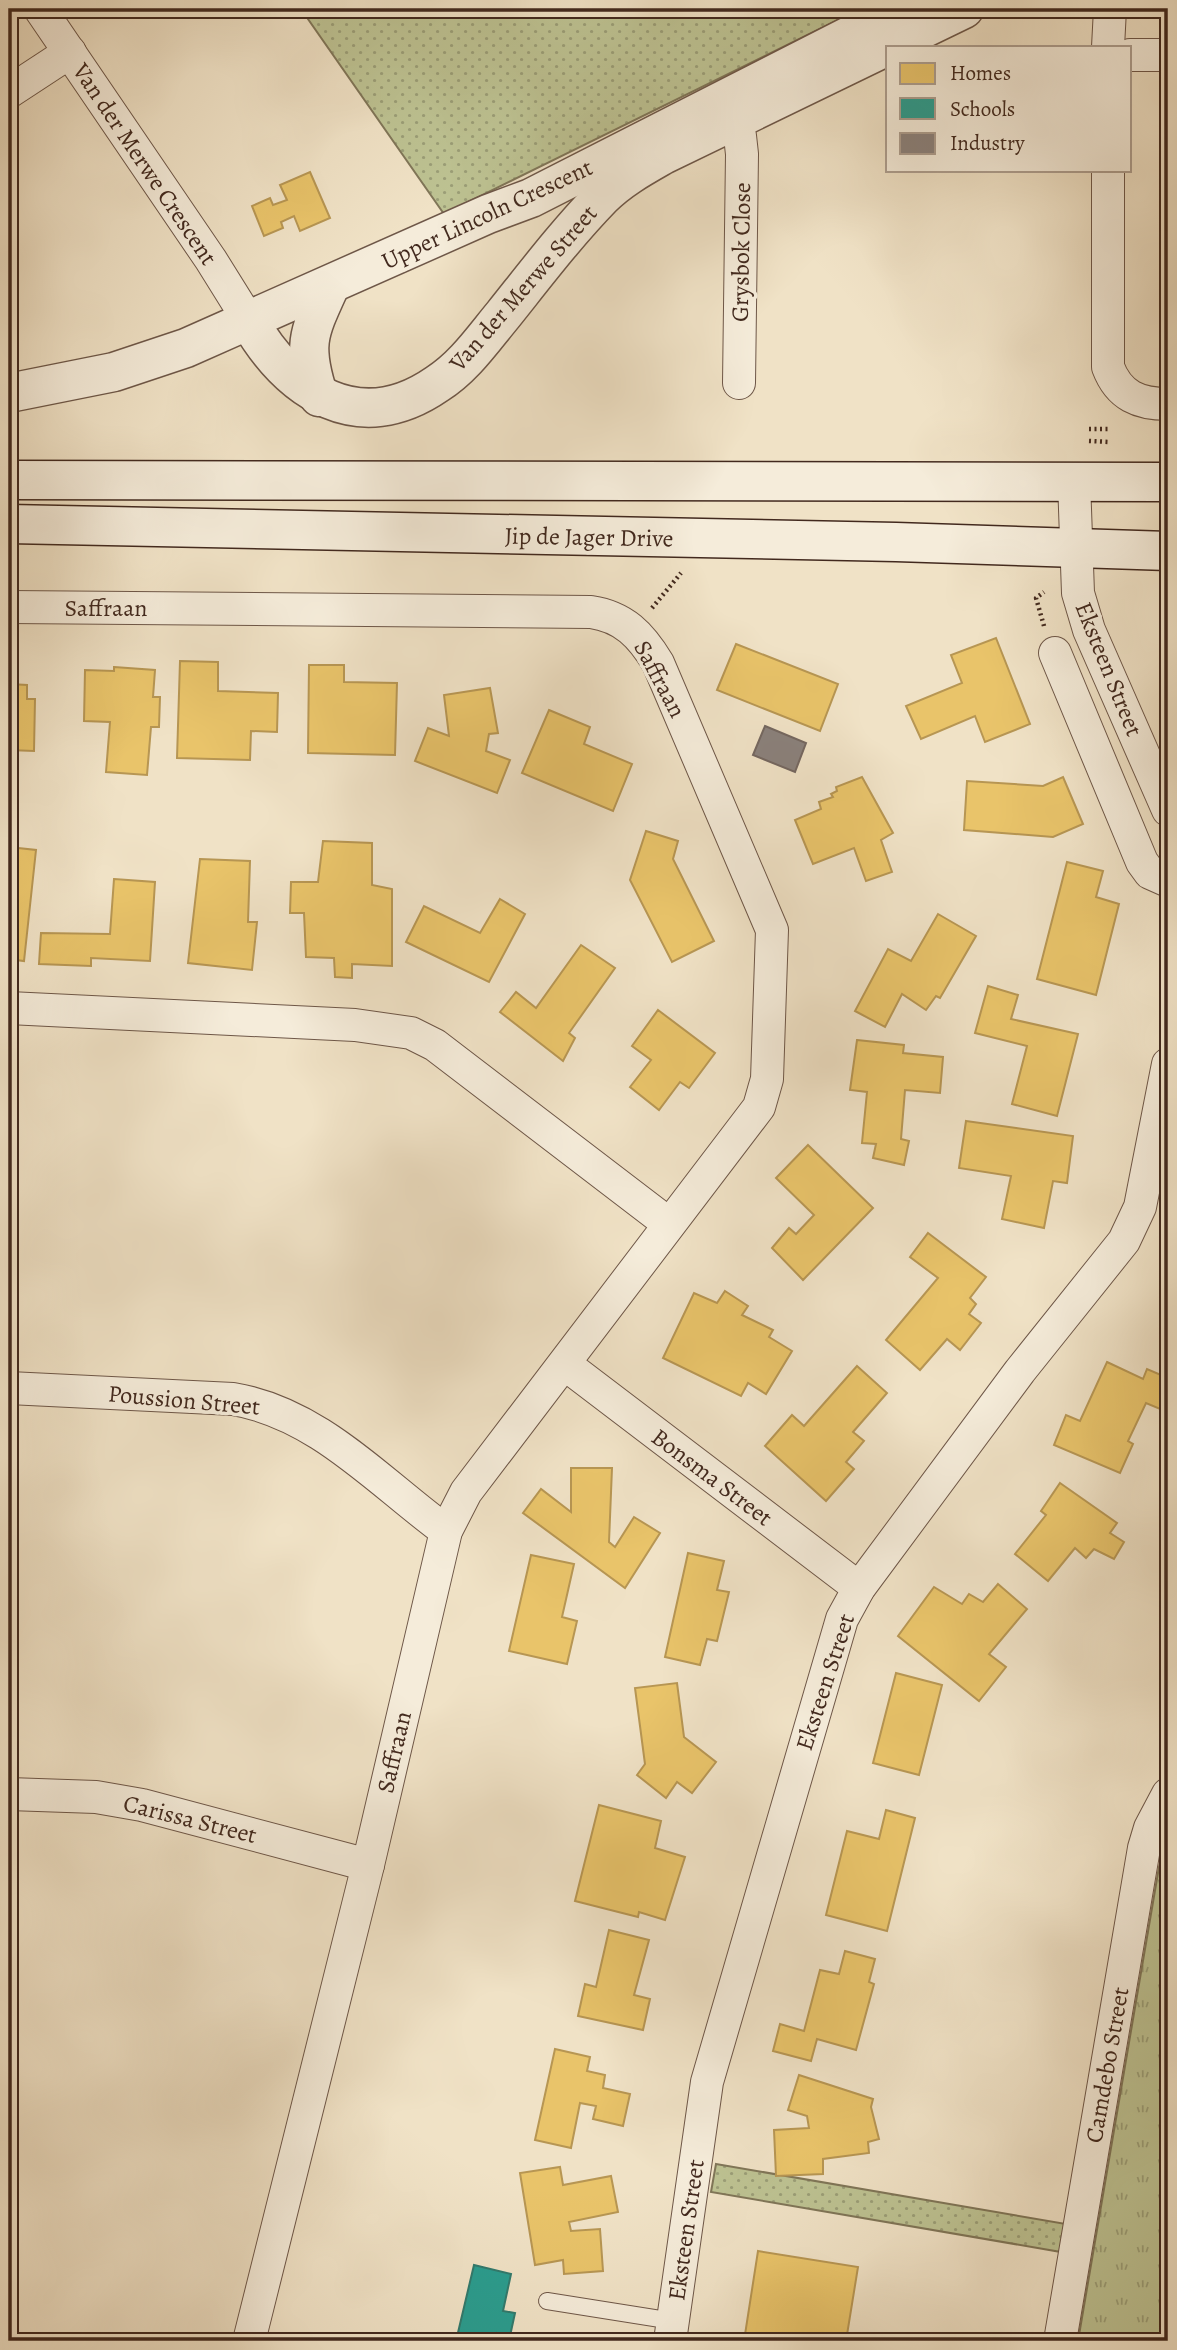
<svg xmlns="http://www.w3.org/2000/svg" width="1177" height="2350" font-family="Alegreya,serif">
	<style>
		.grass { fill: url(#grass-dots); stroke: #807658; stroke-width: 2 }
		.park { fill: url(#park-tufts); stroke: #807658; stroke-width: 2 }
		.homes { fill: #e9c46a; stroke: #b79653; stroke-width: 2 }
		.schools { fill: #2a9d8f; stroke: #317a6d; stroke-width: 2 }
		.industry { fill: #8a817c; stroke: #746760; stroke-width: 2 }
		.lines { fill: none; stroke-linecap: round; stroke-linejoin: round }
		.service-casing { stroke: #6e5748; stroke-width: 18 }
		.minor-casing { stroke: #6e5748; stroke-width: 34 }
		.tertiary-casing { stroke: #6e5748; stroke-width: 41 }
		.secondary-casing { stroke: #42291e; stroke-width: 41 }
		.path { stroke: #42291e; stroke-width: 4.5; stroke-dasharray: 2 3.5; stroke-linecap: butt }
		.service { stroke: #f5ecda; stroke-width: 16 }
		.minor { stroke: #f5ecda; stroke-width: 32 }
		.tertiary { stroke: #f5ecda; stroke-width: 38 }
		.secondary { stroke: #f5ecda; stroke-width: 38 }
		.labels { text-anchor: middle; dominant-baseline: central; stroke-width: 7; stroke-linejoin: round; paint-order: stroke }
		.street-label { font-size: 24px; fill: #42291e; stroke: #f5ecda }
	</style>
	<defs>
		<pattern id="grass-dots" width="8" height="8" patternUnits="userSpaceOnUse" patternTransform="scale(1.75)"><rect width="8" height="8" fill="#bdc292"/><path d="M2 2h.1M6 6h.1" fill="none" stroke="#9b9e77" stroke-width="1.8" stroke-linecap="round"/></pattern>
		<pattern id="park-tufts" width="24" height="20" patternUnits="userSpaceOnUse" patternTransform="scale(1.75)"><rect width="24" height="20" fill="#bdc292"/><path d="M3 7l-1-3M5 7V3M7 7l1-3M15 17l-1-3M17 17v-4M19 17l1-3" fill="none" stroke="#9b9e77"/></pattern>
	</defs>
	<rect width="100%" height="100%" fill="#f0e2c6"/>
	<filter id="stains"><feTurbulence type="fractalNoise" baseFrequency=".00286" numOctaves="4"/><feColorMatrix values="0 0 0 0 .2 0 0 0 0 .09 0 0 0 0 .02 0 0 0 .5 -.17"/></filter>
	<radialGradient id="worn" r=".72"><stop offset=".6" stop-color="#630" stop-opacity="0"/><stop offset="1" stop-color="#630" stop-opacity=".3"/></radialGradient>
	<g class="grass">
		<path d="M301,9H860L444,214Z"/>
		<path d="M716,2164L1066,2224L1061,2252L711,2192Z"/>
	</g>
	<path class="park" d="M1168,1833V2341H1078L1159,1867Z"/>
	<g class="homes">
		<path d="M310,172L330,218L300,231L294,216L281,222L283,228L264,236L252,206L270,198L273,205L287,200L280,185Z"/>
		<path d="M996,638L1030,724L985,742L975,716L921,739L906,706L962,683L951,655Z"/>
		<path d="M736,644L838,684L820,731L717,690Z"/>
		<path d="M180,661L218,662V691L278,693L277,732L251,731L250,760L177,758Z"/>
		<path d="M309,665H344V682L397,683L395,755L308,753Z"/>
		<path d="M114,667L155,670L153,697H160L159,727H151L147,775L106,772L110,722L84,721L85,670L114,671Z"/>
		<path d="M9,684L27,685V699H35L34,751L9,750Z"/>
		<path d="M490,688L498,733L489,734L486,751L510,760L497,793L415,761L428,728L449,736L444,695Z"/>
		<path d="M549,710L590,727L584,744L632,764L613,811L522,773Z"/>
		<path d="M862,777L893,833L881,840L892,872L866,881L854,848L813,864L795,820L821,809L819,802L833,797L831,794L837,791L836,787Z"/>
		<path d="M1063,777L1083,824L1053,837L964,830L967,781L1043,786Z"/>
		<path d="M646,831L678,841L673,859L714,941L672,962L630,880Z"/>
		<path d="M323,841L372,843V885L392,889V966L352,964V978L335,977L334,958L306,957L304,913H290L291,882H318Z"/>
		<path d="M9,847L36,850L24,961L9,959Z"/>
		<path d="M200,859L250,861L248,922H257L252,970L188,963Z"/>
		<path d="M1067,862L1103,871L1096,897L1119,904L1096,995L1037,979Z"/>
		<path d="M114,879L155,882L150,961L91,958V966L39,964L41,933L110,934Z"/>
		<path d="M500,899L525,914L489,982L406,942L424,906L480,933Z"/>
		<path d="M938,914L976,936L940,998L936,996L926,1010L902,994L885,1027L855,1011L888,949L911,961Z"/>
		<path d="M581,945L615,968L569,1033L575,1038L563,1061L500,1012L516,992L536,1008Z"/>
		<path d="M988,986L1018,995L1011,1019L1078,1034L1057,1116L1012,1104L1027,1046L975,1033Z"/>
		<path d="M658,1010L715,1053L689,1088L680,1082L659,1110L630,1087L651,1060L632,1046Z"/>
		<path d="M857,1040L904,1045L903,1053L943,1057L940,1093L905,1090L901,1139L909,1141L904,1165L873,1158L876,1144L862,1143L867,1092L850,1090Z"/>
		<path d="M966,1121L1073,1136L1067,1183L1053,1181L1044,1228L1002,1219L1011,1176L959,1168Z"/>
		<path d="M808,1145L873,1208L803,1280L772,1248L789,1228L796,1234L814,1215L776,1178Z"/>
		<path d="M928,1233L986,1277L970,1298L976,1304L969,1314L981,1323L960,1350L947,1339L920,1370L886,1340L938,1278L910,1257Z"/>
		<path d="M725,1291L748,1306L742,1315L773,1330L769,1337L792,1351L766,1394L748,1383L741,1396L663,1358L694,1293L717,1303Z"/>
		<path d="M1107,1362L1143,1379L1147,1369L1168,1378V1404L1165,1411L1146,1403L1128,1441L1133,1444L1120,1473L1054,1445L1066,1415L1080,1421Z"/>
		<path d="M857,1366L887,1393L853,1432L864,1441L846,1462L854,1469L826,1501L765,1446L792,1415L804,1426Z"/>
		<path d="M571,1468H612L609,1542L615,1547L634,1517L660,1533L625,1588L523,1513L541,1489L571,1512Z"/>
		<path d="M1060,1483L1117,1523L1110,1533L1124,1542L1114,1559L1094,1549L1086,1558L1075,1548L1048,1581L1015,1554L1046,1515L1041,1511Z"/>
		<path d="M688,1553L724,1561L717,1590L729,1592L717,1641L707,1639L700,1665L665,1657Z"/>
		<path d="M531,1555L574,1564L562,1617L577,1621L567,1664L509,1651Z"/>
		<path d="M998,1584L1027,1609L989,1654L1006,1667L979,1701L898,1636L934,1587L962,1604L969,1594L983,1602Z"/>
		<path d="M896,1673L942,1685L919,1775L873,1763Z"/>
		<path d="M677,1683L684,1737L716,1762L692,1793L677,1782L666,1798L637,1775L645,1764L635,1688Z"/>
		<path d="M599,1805L661,1821L655,1848L685,1857L665,1920L639,1912L638,1917L575,1901Z"/>
		<path d="M886,1810L915,1818L887,1931L826,1915L847,1831L879,1839Z"/>
		<path d="M609,1930L649,1940L634,1995L650,1999L643,2030L578,2016L585,1984L596,1987Z"/>
		<path d="M845,1951L875,1959L869,1982L874,1984L856,2050L817,2039L811,2061L773,2051L780,2024L804,2031L820,1970L839,1974Z"/>
		<path d="M555,2049L590,2057L587,2071L605,2075L603,2088L630,2094L623,2126L593,2119L596,2106L580,2103L571,2148L535,2140Z"/>
		<path d="M799,2075L873,2099L871,2107L879,2139L868,2142L869,2153L823,2159V2174L776,2176L774,2130L809,2128L807,2116L788,2110Z"/>
		<path d="M560,2167L563,2185L611,2176L618,2212L569,2222L571,2231L600,2229L603,2271L564,2274L563,2260L535,2265L520,2173Z"/>
		<path d="M758,2251L858,2267L846,2341H744Z"/>
	</g>
	<path class="schools" d="M474,2265L511,2274L503,2311L515,2313L510,2336L497,2333L495,2341H456Z"/>
	<path class="industry" d="M765,726L806,743L795,772L753,755Z"/>
	<g class="lines">
		<g class="service-casing">
			<path id="service" d="M547,2301L673,2321"/>
		</g>
		<g class="minor-casing">
			<g id="minor">
				<path d="M40,9L211,260L249,321"/>
				<path d="M1108,47L1110,9"/>
				<path d="M1130,55H1168"/>
				<path d="M9,92L70,52"/>
				<path d="M724,101L740,136L742,154L739,383"/>
				<path d="M1108,170V367C1119,396 1139,404 1168,404"/>
				<path d="M1074,481L1078,593L1089,630L1168,810"/>
				<path d="M9,607L591,612C624,617 641,635 658,663L772,930L767,1079L759,1107L466,1492L446,1531L368,1865L249,2341"/>
				<path d="M1055,653L1142,862L1150,873L1168,881"/>
				<path d="M9,1008L355,1025L411,1033L435,1045L669,1224"/>
				<path d="M566,1365L859,1588"/>
				<path d="M9,1388L233,1399C318,1413 379,1482 446,1531"/>
				<path d="M9,1794L96,1797L142,1805L368,1865"/>
				<path d="M670,2341L707,2082L842,1619L859,1588L1020,1371L1124,1241L1140,1207L1168,1064"/>
				<path d="M1060,2341L1144,1848L1150,1828L1168,1794"/>
			</g>
		</g>
		<g class="tertiary-casing">
			<g id="tertiary">
				<path d="M249,321C290,392 359,438 437,384C464,367 483,339 503,315C535,275 566,234 602,197C620,179 642,167 663,155L964,9"/>
				<path d="M9,393L114,372L186,348L488,214L531,198L902,9"/>
				<path d="M319,397C302,345 308,334 330,286"/>
			</g>
		</g>
		<g class="secondary-casing">
			<g id="secondary">
				<path d="M9,480L1168,482"/>
				<path d="M9,524L896,542L1168,551"/>
			</g>
		</g>
		<g class="path">
			<path d="M1089,429H1109"/>
			<path d="M1089,441L1110,442"/>
			<path d="M652,608L681,573"/>
			<path d="M1044,626L1036,598L1044,592"/>
		</g>
		<use href="#service" class="service"/>
		<use href="#minor" class="minor"/>
		<use href="#tertiary" class="tertiary"/>
		<use href="#secondary" class="secondary"/>
	</g>
	<g class="labels">
		<g class="street-label">
			<text transform="translate(145 164) rotate(56)">Van der Merwe Crescent</text>
			<text transform="translate(487 214) rotate(-25)">Upper Lincoln Crescent</text>
			<text transform="translate(741 252) rotate(-89)">Grysbok Close</text>
			<text transform="translate(523 288) rotate(-49)">Van der Merwe Street</text>
			<text transform="translate(589 537) rotate(1)">Jip de Jager Drive</text>
			<text x="106" y="608">Saffraan</text>
			<text transform="translate(1109 669) rotate(68)">Eksteen Street</text>
			<text transform="translate(660 679) rotate(62)">Saffraan</text>
			<text transform="translate(184 1400) rotate(5)">Poussion Street</text>
			<text transform="translate(712 1477) rotate(37)">Bonsma Street</text>
			<text transform="translate(825 1682) rotate(-72)">Eksteen Street</text>
			<text transform="translate(394 1752) rotate(-77)">Saffraan</text>
			<text transform="translate(190 1819) rotate(14)">Carissa Street</text>
			<text transform="translate(1107 2065) rotate(-80)">Camdebo Street</text>
			<text transform="translate(686 2230) rotate(-82)">Eksteen Street</text>
		</g>
	</g>
	<rect width="1177" height="2350" fill="none" stroke="#f0e2c6" stroke-width="35"/>
	<rect x="10" y="10" width="1156" height="2329" fill="none" stroke="#42291e" stroke-width="3.5"/>
	<rect x="18" y="18" width="1142" height="2315" fill="none" stroke="#42291e" stroke-width="2"/>
	<rect x="886" y="46" width="245" height="126" fill="#f5ecda" stroke="#ad9e8f" stroke-width="2"/>
	<rect x="900" y="63" width="35" height="21" fill="#e9c46a" stroke="#ad9e8f" stroke-width="2"/>
	<text x="950" y="80" font-size="21" fill="#42291e">Homes</text>
	<rect x="900" y="98" width="35" height="21" fill="#2a9d8f" stroke="#ad9e8f" stroke-width="2"/>
	<text x="950" y="116" font-size="21" fill="#42291e">Schools</text>
	<rect x="900" y="133" width="35" height="21" fill="#8a817c" stroke="#ad9e8f" stroke-width="2"/>
	<text x="950" y="150" font-size="21" fill="#42291e">Industry</text>
	<rect width="100%" height="100%" filter="url(#stains)"/>
	<rect width="100%" height="100%" fill="url(#worn)"/>
</svg>
